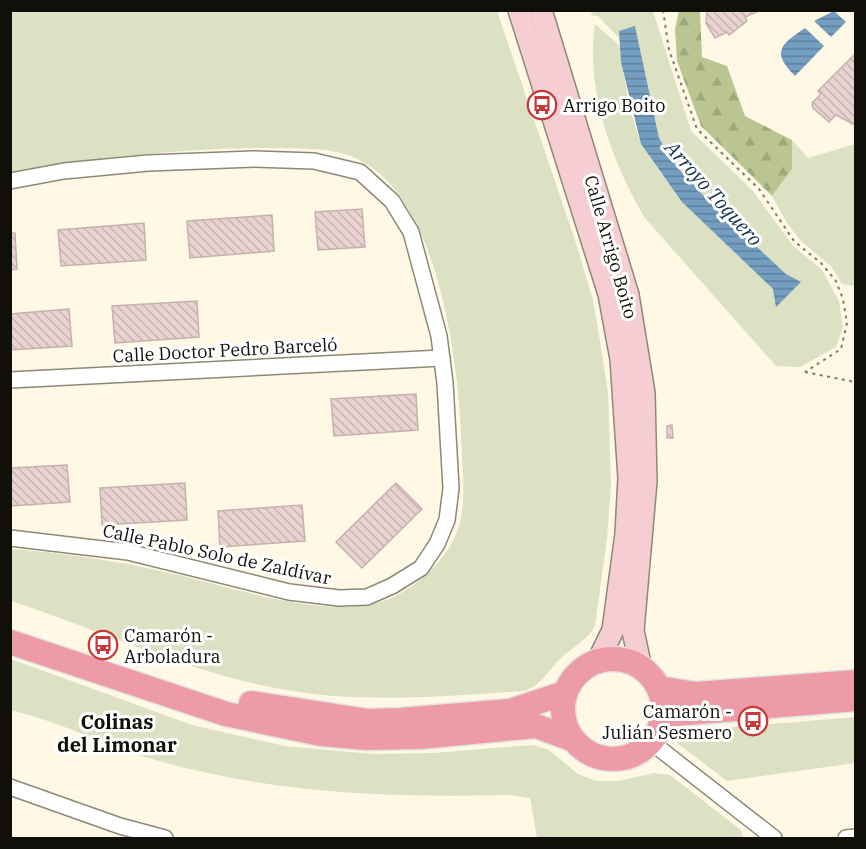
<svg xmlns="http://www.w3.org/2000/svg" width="866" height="849" font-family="'IBM Plex Serif',serif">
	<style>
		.green { fill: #dbe1c2 }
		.forest { fill: url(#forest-firs) }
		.water { fill: url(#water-rules) }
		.building { fill: url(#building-back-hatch); stroke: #c7b1ae; stroke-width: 1.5 }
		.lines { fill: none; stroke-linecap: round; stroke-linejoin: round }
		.street-casing { stroke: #8e8878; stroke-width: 18 }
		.secondary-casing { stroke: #8e8878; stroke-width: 24 }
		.primary-casing { stroke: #e2e2e1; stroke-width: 27 }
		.path { stroke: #7e7a6e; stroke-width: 2; stroke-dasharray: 3 4.5; stroke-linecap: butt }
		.street { stroke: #fff; stroke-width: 15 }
		.secondary { stroke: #f6cdd3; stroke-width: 21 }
		.primary { stroke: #ec9ba7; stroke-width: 24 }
		.labels { text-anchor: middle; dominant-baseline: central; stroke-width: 6; stroke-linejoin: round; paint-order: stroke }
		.poi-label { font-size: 18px; fill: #110f09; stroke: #fff; text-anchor: start }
		.street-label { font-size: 18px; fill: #110f09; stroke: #fff }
		.water-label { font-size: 20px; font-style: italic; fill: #10324b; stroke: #fff }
		.neighbourhood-label { font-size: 20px; font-weight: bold; fill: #110f09; stroke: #fff }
	</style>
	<defs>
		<pattern id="forest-firs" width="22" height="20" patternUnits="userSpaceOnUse" patternTransform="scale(1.5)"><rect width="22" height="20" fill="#bbc592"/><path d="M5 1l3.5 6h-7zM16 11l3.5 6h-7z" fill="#a0a87d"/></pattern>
		<pattern id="water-rules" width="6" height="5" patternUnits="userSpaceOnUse" patternTransform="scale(1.5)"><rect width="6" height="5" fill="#749ec0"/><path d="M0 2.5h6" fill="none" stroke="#5e7f9a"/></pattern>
		<pattern id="building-back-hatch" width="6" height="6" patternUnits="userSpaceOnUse" patternTransform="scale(1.5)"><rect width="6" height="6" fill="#e9d3d0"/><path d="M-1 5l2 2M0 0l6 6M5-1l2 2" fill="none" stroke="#c7b4b1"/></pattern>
	</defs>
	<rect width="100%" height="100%" fill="#fef8e5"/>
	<g class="green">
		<path d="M11,10L497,11L575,240L593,300L602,353L608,392L611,485L607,538L595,626C587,641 572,647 560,659C546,672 545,682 525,691C438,696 357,705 270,687C181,669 97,629 11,601V549C64,553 118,561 170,573C230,586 330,623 389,599C421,585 454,554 461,518C465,498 463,476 462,456C460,379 446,263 402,199C389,180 372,164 350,156C326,147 295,149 270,148C183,148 96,158 11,172Z"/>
		<path d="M595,11H653L691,131L753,191L793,246L822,270L839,301L843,327L836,347L800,367L776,366L645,218C612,163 585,88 595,24L621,47C621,67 633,131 643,146C676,202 727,244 773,289L800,283L786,274L714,207L677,167L659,138L635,26L621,40L598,16L590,15Z"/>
		<path d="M792,140L808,158L855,144V286L842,284L831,266L801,241L787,223L772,196L792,169Z"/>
		<path d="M11,659L192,725L285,746L373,754L434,753L533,745L549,750L578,774L596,781H618L654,773L670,775L741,830L743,838H537L530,798L510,795C391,798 282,794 166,763C113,749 64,723 11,710Z"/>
		<path d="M855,717V763L727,781L677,743L680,735L686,731Z"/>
	</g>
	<path class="forest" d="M679,11H700L702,57L727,66L745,116L792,140V169L772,196L701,126L677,61L675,29Z"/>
	<g class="water">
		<path d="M834,11L846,22L831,37L814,21Z"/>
		<path d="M635,26L659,138L677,167L714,207L786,274L801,282L776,307L773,289L682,202L641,144L621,62L619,31Z"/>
		<path d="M805,28L824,46L795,76C771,52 780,45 805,28Z"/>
	</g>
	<g class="building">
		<path d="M707,10H761L745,17L747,21L729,35L727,32L715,38L706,23Z"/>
		<path d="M856,53V121L853,124L836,115L829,122L813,108L812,103L821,94L818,91Z"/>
		<path d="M362,209L365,247L318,250L315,212Z"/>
		<path d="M272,215L274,251L190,258L187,221Z"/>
		<path d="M144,223L146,260L61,266L58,230Z"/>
		<path d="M10,233H15L17,269L10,270Z"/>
		<path d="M197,301L199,337L115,343L112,306Z"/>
		<path d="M69,309L72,346L10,350V314Z"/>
		<path d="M416,394L418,430L334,436L331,399Z"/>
		<path d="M672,425L673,438H667V426Z"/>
		<path d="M67,465L70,502L10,506V468Z"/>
		<path d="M185,483L187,520L102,525L100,488Z"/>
		<path d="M396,483L422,509L362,568L336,542Z"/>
		<path d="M302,505L305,541L220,547L218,511Z"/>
	</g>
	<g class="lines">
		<g class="street-casing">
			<g id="street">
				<path d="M10,181L64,171L148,163L254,159L314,161L360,172L392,201L411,232L439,336L445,383L451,488L447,520L437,544L421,568L392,586L367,597L339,598L289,592L128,552L10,538"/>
				<path d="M10,380L442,358"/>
				<path d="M651,742L774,838"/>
				<path d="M10,787L120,826L165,838"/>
				<path d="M846,838L856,837"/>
			</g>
		</g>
		<g class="secondary-casing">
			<g id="secondary">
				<path d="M519,10L609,294L621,359L629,478L626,534L613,630L598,661"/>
				<path d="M541,10L628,295L644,393L646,481L633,631L641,668"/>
			</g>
		</g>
		<g class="primary-casing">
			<g id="primary">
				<path d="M10,642L226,714L321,734L367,738L420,737L536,726L574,740"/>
				<circle cx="613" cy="709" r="50"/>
				<path d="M659,688L696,694L856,682"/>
				<path d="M251,703L368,721L400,720L510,711L565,693"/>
				<path d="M663,715L856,699"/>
			</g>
		</g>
		<g class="path">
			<path d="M663,10L669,50L697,129L759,189L794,241L821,263L836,281L843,299L847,323L841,349L805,372"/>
			<path d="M805,372L855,382"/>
		</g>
		<use href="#street" class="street"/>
		<use href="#secondary" class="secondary"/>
		<use href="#primary" class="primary"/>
	</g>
	<defs>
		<g id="bus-ring" transform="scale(1.5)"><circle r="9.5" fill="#fff" stroke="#c73837" stroke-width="1.5"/><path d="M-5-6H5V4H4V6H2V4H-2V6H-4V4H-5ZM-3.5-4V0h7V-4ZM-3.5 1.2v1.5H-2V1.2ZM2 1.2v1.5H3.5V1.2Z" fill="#c73837"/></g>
	</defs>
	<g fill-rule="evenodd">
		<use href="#bus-ring" x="542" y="105"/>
		<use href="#bus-ring" x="103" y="645"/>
		<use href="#bus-ring" x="753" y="721"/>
	</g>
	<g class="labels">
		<g class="poi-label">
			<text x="563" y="105">Arrigo Boito</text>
			<text x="124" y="635">Camarón -<tspan x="124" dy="21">Arboladura</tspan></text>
			<text x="732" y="711" text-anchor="end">Camarón -<tspan x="732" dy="21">Julián Sesmero</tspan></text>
		</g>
		<g class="street-label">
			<text transform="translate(611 247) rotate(74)">Calle Arrigo Boito</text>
			<text transform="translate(225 350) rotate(-3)">Calle Doctor Pedro Barceló</text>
			<text transform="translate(217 554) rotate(12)">Calle Pablo Solo de Zaldívar</text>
		</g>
		<g class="water-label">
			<text transform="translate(714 193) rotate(48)">Arroyo Toquero</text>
		</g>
		<g class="neighbourhood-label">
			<text x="117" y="721">Colinas<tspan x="117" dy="23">del Limonar</tspan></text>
		</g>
	</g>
	<rect width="866" height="849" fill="none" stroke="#110f09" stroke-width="24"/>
</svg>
